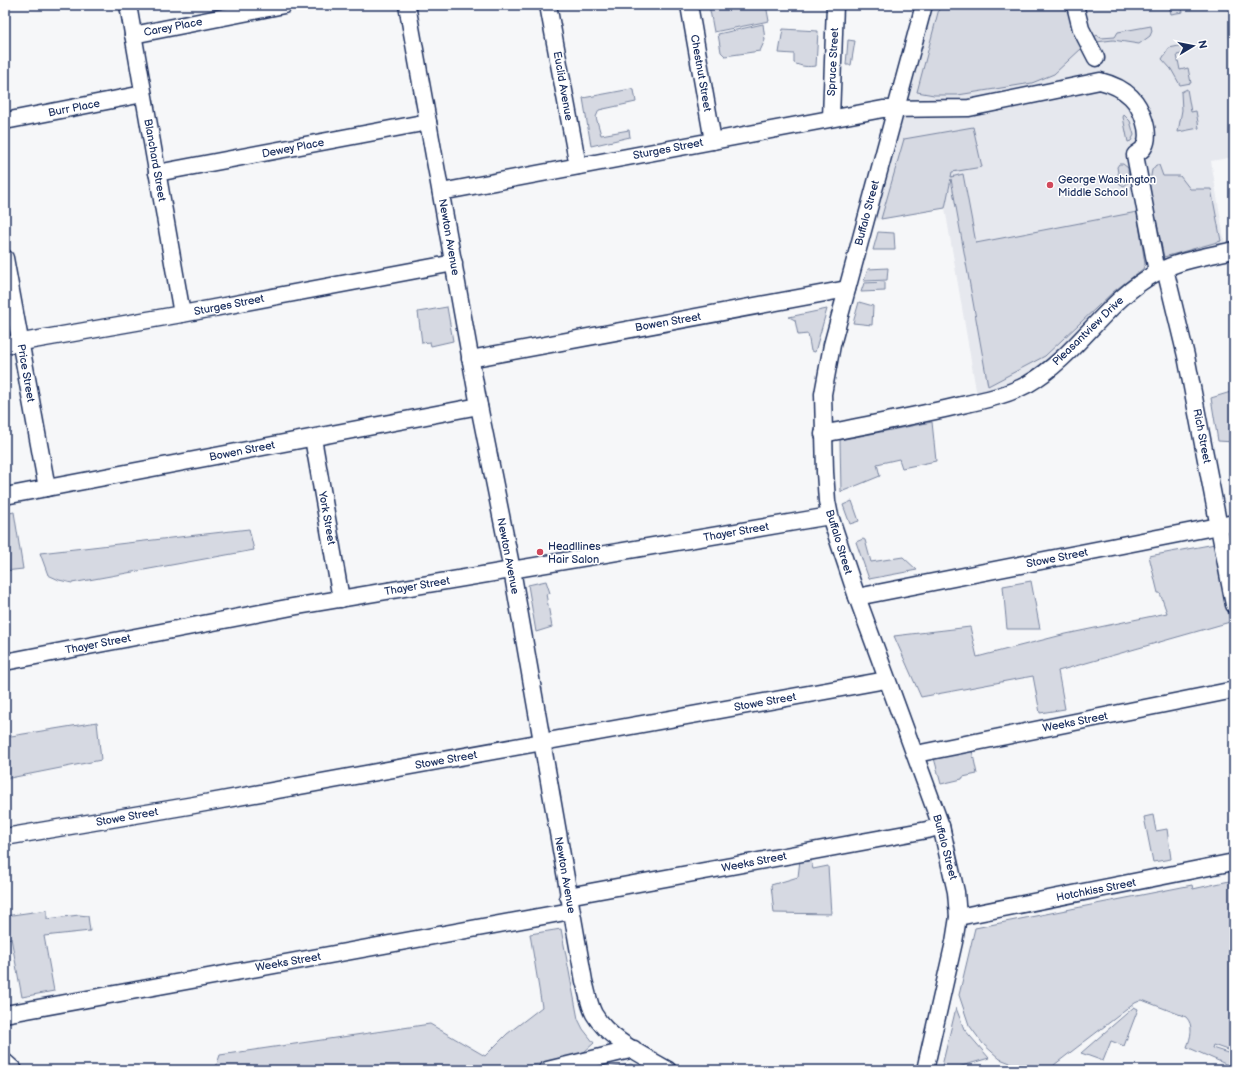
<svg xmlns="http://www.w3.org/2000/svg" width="1239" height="1075" font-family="'Balsamiq Sans',sans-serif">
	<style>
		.built { fill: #e6e8ee }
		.green { fill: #d6d9e2; stroke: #7884a0 }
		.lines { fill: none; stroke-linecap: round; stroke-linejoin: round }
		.minor-casing { stroke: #1b2f5e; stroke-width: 19 }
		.minor { stroke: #fff; stroke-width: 16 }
		.poi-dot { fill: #d1495b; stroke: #fff; stroke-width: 1.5 }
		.labels { text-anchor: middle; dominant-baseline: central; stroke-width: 3; stroke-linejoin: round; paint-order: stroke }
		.street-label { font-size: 11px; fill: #1b2f5e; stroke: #fff }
		.poi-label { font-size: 11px; fill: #1b2f5e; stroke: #fff; text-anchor: start }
	</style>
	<rect width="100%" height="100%" fill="#f6f7f9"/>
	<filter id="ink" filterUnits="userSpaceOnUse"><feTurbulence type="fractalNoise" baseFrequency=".025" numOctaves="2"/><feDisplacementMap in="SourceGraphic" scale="8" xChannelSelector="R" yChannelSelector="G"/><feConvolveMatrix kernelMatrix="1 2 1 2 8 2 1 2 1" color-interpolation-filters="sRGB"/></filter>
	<g filter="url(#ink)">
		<path class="built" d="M932,5H1234V157L1211,161L1225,245L1177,255L1154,265L1124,285L1054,357L1023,378L998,389L977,396L945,208L876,220Z"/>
		<g class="green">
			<path d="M709,5H766L769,21L714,32Z"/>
			<path d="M940,5H1069L1082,48L1054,74L1032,83L958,95H934L917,92Z"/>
			<path d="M1169,5H1181L1183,12L1171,14Z"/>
			<path d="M763,24L765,40L760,51L725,56L721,52L718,34Z"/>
			<path d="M1151,26L1152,31L1150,36L1139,44L1113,40L1096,42L1093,38L1097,35L1101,38L1115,37L1118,32Z"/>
			<path d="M783,29L818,31L816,66C808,67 802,67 794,63V54L779,53Z"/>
			<path d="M848,40L855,41L851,65H846Z"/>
			<path d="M1184,45L1185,53L1177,55L1180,70L1188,68L1191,83L1180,85L1171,69L1162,59L1169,48Z"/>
			<path d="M631,89L634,90L636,102L599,110L596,117L601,135L629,130L630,137L591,146L583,98Z"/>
			<path d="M1187,89L1191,112L1196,111L1199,128L1178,132L1182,110L1181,92Z"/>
			<path d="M1124,115L1130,121L1134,135L1131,141L1128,142L1123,117Z"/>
			<path d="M973,127L982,167L952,172L951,177L963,174L976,243L1137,212L1145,264L1143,269L1113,292L1045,356L988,386L951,179L945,208L881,219L904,139Z"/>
			<path d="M1119,164H1123L1128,168L1129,182L1124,186L1120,184L1117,167Z"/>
			<path d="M1156,165H1159L1163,176H1180L1190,189H1211L1221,241L1164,257L1149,187L1152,170Z"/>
			<path d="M878,232L894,233L895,250H873Z"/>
			<path d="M888,268L887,280L864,281L868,269Z"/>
			<path d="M885,282V291L861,292L864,283Z"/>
			<path d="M859,302L873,306L872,325L853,323Z"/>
			<path d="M447,307L453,341L431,346L430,342L422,343L418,312Z"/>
			<path d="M827,309L815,352L811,351L808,334L798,335L795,320L789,317Z"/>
			<path d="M1234,391V442L1218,441L1211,398Z"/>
			<path d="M932,422L936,461L902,468L899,459L877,464L880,476L841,492L840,440Z"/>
			<path d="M852,501L859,521L850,524L843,505Z"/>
			<path d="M14,512L23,569L5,571V514Z"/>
			<path d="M249,529L254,550L72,583L59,580L48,575L40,553Z"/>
			<path d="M863,539L865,540L871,562L903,557L917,570L869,579L856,542Z"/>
			<path d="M1215,544L1230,622L1058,671L1065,709L1040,713L1033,676L921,697L894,636L970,627L977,657L1066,634L1167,613L1160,593H1158L1149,556Z"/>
			<path d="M546,581L550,593L546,594L552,627L536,632L528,585Z"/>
			<path d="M1031,581L1040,629H1007L1003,586Z"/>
			<path d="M97,722L101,760L5,779V737Z"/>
			<path d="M972,750L977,774L963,777L962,779L941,784L934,758Z"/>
			<path d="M1153,815L1156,831L1167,829L1171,859L1153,862L1144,817Z"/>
			<path d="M810,857L813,869L828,866L831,914L774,913L771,885L798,877L800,860Z"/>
			<path d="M1234,880V1054L1233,1052L1213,1045L1212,1048L1231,1054L1234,1060V1070L1230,1066L1187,1047C1191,1037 1194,1025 1186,1017L1142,1000L1135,1003L1054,1065L1052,1070H1028L1000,1059L983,1044L969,1025L959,995L975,928L1192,885L1193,889Z"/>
			<path d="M47,910V919L79,915L88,916L90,931L44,936L54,991L22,997L11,938L5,940V916Z"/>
			<path d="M561,929L578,1019L583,1029L594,1043L584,1052L551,1062L502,1070H215L220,1055L430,1024L485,1056L507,1034L542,1007L530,934Z"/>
			<path d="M1134,1007L1138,1009L1124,1046L1111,1041L1103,1061L1081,1053Z"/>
			<path d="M956,1008L964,1029L989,1058L962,1066L954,1070H941Z"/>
			<path d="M631,1064L643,1070H599Z"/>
		</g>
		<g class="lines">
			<g class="minor-casing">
				<g id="minor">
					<path d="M128,5L182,314"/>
					<path d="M407,5L479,406L512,570L584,981C587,991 589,1005 594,1014C609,1040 643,1055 668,1070"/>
					<path d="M548,5L578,166"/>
					<path d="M689,5L713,141"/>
					<path d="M924,5L832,345L823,394L825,472L827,501L830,516L857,597L941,826L956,892L958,917L954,942L925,1070"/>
					<path d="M1075,5L1081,29L1096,58"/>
					<path d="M133,35L284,5"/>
					<path d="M831,118L835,5"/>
					<path d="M5,121L143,94"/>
					<path d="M157,173L428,122"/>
					<path d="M441,192L883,109L969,108L1100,81C1112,84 1122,88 1131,97C1141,107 1152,133 1144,147C1142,151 1138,152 1135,155L1157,272"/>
					<path d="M5,258L47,488"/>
					<path d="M1165,269L1186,356L1234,605"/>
					<path d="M5,345L182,314L454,263"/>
					<path d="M470,359L847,289"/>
					<path d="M823,434C870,424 916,416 962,405C985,400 1008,395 1028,384C1078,355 1106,300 1156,273C1178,260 1209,256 1234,250"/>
					<path d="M313,438L341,599"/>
					<path d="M5,496L479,406"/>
					<path d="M857,597L1234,523"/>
					<path d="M5,662L292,607L830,516"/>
					<path d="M916,754L1234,690"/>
					<path d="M5,837L194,805L886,680"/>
					<path d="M568,896L927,830L941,826"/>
					<path d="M958,917L1234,862"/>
					<path d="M5,1014L571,911"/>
					<path d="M5,1062L14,1070"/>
					<path d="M547,1070L634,1049"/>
				</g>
			</g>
			<use href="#minor" class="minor"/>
		</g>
	</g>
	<g class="poi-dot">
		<circle cx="1050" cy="185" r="4"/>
		<circle cx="540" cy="552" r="4"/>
	</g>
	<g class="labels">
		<g class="street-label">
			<text transform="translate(173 27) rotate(-11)">Carey Place</text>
			<text transform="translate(833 62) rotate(-87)">Spruce Street</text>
			<text transform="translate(701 73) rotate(80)">Chestnut Street</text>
			<text transform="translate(563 86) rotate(80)">Euclid Avenue</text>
			<text transform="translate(74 108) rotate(-11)">Burr Place</text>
			<text transform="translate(293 148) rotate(-11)">Dewey Place</text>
			<text transform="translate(668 149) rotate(-11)">Sturges Street</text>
			<text transform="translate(155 160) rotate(80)">Blanchard Street</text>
			<text transform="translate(867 213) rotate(-75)">Buffalo Street</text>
			<text transform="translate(449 237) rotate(80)">Newton Avenue</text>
			<text transform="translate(229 305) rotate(-11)">Sturges Street</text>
			<text transform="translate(668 322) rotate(-10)">Bowen Street</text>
			<text transform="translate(1088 331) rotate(-44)">Pleasantview Drive</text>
			<text transform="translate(26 373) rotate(80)">Price Street</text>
			<text transform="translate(1202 436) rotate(79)">Rich Street</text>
			<text transform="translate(242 451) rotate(-11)">Bowen Street</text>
			<text transform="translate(327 518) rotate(80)">York Street</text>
			<text transform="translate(736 532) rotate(-10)">Thayer Street</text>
			<text transform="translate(839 542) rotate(73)">Buffalo Street</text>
			<text transform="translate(508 556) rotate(79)">Newton Avenue</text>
			<text transform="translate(1057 558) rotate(-11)">Stowe Street</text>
			<text transform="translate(417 586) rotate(-10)">Thayer Street</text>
			<text transform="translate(98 644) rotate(-11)">Thayer Street</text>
			<text transform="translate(765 702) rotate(-10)">Stowe Street</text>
			<text transform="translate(1075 722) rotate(-11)">Weeks Street</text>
			<text transform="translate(446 760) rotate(-10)">Stowe Street</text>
			<text transform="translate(127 817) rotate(-10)">Stowe Street</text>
			<text transform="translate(945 847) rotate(75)">Buffalo Street</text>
			<text transform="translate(754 862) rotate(-11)">Weeks Street</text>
			<text transform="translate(565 875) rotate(80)">Newton Avenue</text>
			<text transform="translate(1096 890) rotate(-11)">Hotchkiss Street</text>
			<text transform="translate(288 962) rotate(-10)">Weeks Street</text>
		</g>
		<g class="poi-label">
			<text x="1058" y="179">George Washington<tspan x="1058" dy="13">Middle School</tspan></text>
			<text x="548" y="546">Headllines<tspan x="548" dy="13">Hair Salon</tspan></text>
		</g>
	</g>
	<rect width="1239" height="1075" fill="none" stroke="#fff" stroke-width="20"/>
	<rect x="10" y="10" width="1219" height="1055" fill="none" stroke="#1b2f5e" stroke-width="1.5" filter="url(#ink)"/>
	<g transform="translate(1193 46) rotate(80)" stroke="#ffffff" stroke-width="3" paint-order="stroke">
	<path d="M0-3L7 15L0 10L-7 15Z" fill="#1b2f5e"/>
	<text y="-6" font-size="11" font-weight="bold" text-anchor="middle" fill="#1b2f5e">N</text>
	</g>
</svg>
